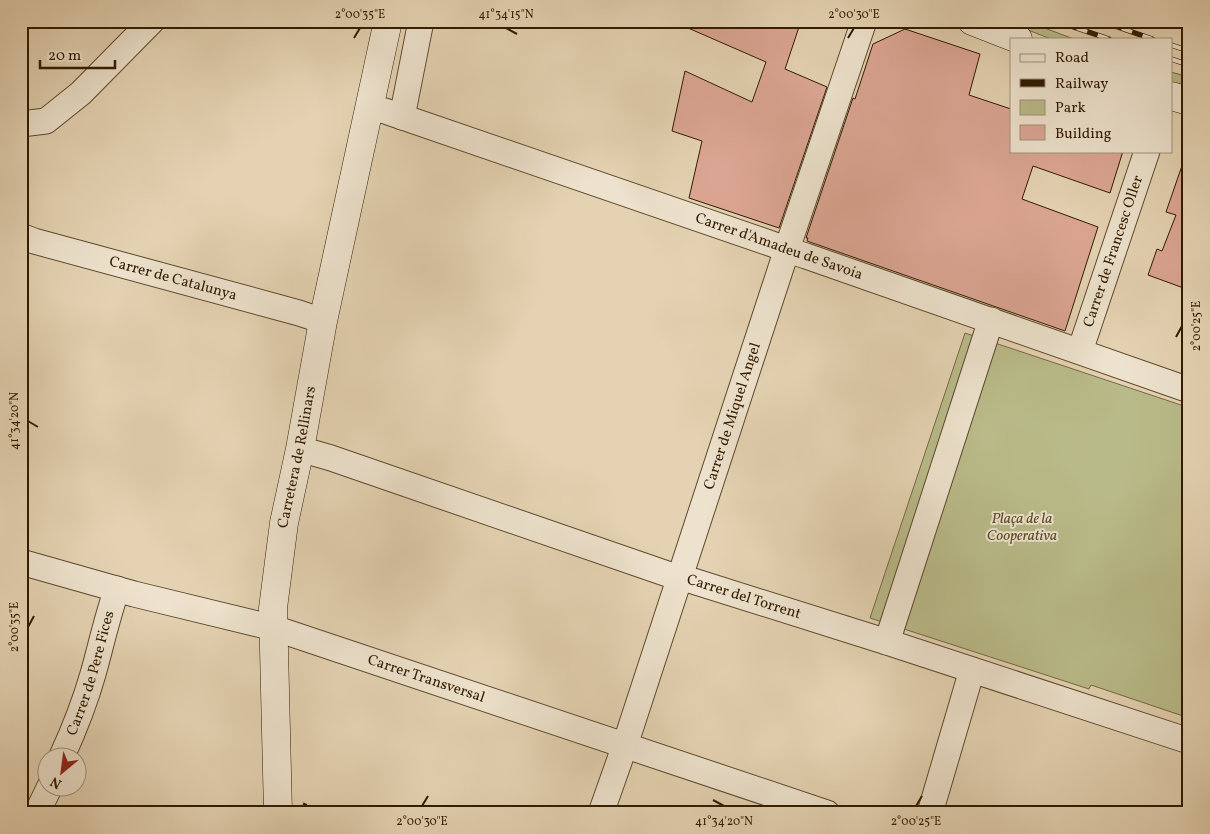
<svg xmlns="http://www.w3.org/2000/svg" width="1210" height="834" font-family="Vollkorn,serif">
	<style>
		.green { fill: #b9ba89; stroke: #756a44 }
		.building { fill: #dba593; stroke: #311b00 }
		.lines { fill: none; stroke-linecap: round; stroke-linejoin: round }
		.street-casing { stroke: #5e492c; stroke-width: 27 }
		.secondary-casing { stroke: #311b00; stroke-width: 29 }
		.path { stroke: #311b00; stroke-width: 3; stroke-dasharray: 4 2.5; stroke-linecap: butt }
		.street { stroke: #ede2cd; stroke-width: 25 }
		.secondary { stroke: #ede2cd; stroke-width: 28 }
		.rail-casing { stroke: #311b00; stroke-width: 5.5 }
		.rail { stroke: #ede2cd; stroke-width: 4; stroke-dasharray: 11; stroke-linecap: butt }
		.ticks { fill: none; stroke: #311b00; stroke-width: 2 }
		.labels { text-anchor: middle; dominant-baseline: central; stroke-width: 4; stroke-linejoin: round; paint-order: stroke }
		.street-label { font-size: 15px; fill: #311b00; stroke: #ede2cd }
		.park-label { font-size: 15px; font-style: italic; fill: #5a4b29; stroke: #ede2cd }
		.neatline { fill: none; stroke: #311b00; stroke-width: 2 }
		.ticks-label { font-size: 12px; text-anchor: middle; fill: #311b00 }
	</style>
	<rect width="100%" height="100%" fill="#e4d2b2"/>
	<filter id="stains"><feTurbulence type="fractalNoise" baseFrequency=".004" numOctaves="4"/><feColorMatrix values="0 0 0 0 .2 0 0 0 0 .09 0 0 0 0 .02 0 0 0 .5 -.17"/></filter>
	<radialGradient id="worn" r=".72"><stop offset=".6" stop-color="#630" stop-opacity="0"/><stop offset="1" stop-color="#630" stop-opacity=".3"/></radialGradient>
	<g class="green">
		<path d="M1005,21H1026L1074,39H1051Z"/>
		<path d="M1171,72L1189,77V89L1171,83Z"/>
		<path d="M965,333L1184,406L1183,411L1189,414V718L1091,685L1089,689L870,618Z"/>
	</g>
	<g class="building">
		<path d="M672,21H801L785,69L827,87L779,228L689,198L702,141L672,131L685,71L752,102L766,62Z"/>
		<path d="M905,29L980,54L969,95L1011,109V151H1123L1110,193L1033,166L1022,199L1098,227L1065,331L807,241L808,238H806L853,98L855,99L873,44Z"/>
		<path d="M1185,157H1189V290L1148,275L1157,249L1162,251L1176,215L1166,212Z"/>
	</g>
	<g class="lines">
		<g class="street-casing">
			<g id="street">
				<path id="s1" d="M370,108L385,111L772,244L787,250L806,256L1189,390"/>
				<path d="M402,117L421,21"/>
				<path d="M21,124L46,121L81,93L152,21"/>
				<path id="s2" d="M21,236L34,241L299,313L323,321"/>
				<path id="s3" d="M1080,351L1147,151"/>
				<path id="s4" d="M300,449L331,458L679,578L693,581L887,642L1189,741"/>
				<path id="s5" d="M21,562L134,594L274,628L827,813"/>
				<path d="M887,642L991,320"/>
				<path id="s6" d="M62,756C74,730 85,702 93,674C101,646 107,617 117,589"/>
				<path d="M37,813L50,786"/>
				<path id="s7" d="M601,813L625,745L790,240L864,21"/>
				<path d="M930,813L972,670"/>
			</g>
		</g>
		<g class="secondary-casing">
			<g id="secondary">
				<path d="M972,21L1018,39"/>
				<path d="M1171,96L1189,101"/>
				<path id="s8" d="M278,813L273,608L284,523L300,449L323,321L388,21"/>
			</g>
		</g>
		<g class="path">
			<path d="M934,21L948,26"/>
			<path d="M303,804L329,813"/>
		</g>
		<use href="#street" class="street"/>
		<use href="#secondary" class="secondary"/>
		<g class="rail-casing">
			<g id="rail">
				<path d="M1056,21L1109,39"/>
				<path d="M1101,21L1152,39"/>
				<path d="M1171,45L1189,51"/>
				<path d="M1171,59L1189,65"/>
			</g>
		</g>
		<use href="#rail" class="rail"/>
	</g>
	<path class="ticks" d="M506,28L517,34M354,38L360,28M848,38L854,28M1176,337L1182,326M28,421L38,427M28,627L34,616M713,800L724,806M422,806L428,796M916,806L922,796"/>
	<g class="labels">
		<g class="street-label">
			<text stroke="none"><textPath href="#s1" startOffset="432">Carrer d'Amadeu de Savoia</textPath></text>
			<text stroke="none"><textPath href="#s3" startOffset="105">Carrer de Francesc Oller</textPath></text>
			<text stroke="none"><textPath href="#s2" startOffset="158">Carrer de Catalunya</textPath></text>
			<text stroke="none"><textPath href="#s7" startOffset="418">Carrer de Miquel Angel</textPath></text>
			<text stroke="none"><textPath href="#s8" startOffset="358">Carretera de Rellinars</textPath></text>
			<text stroke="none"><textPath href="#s4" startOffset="468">Carrer del Torrent</textPath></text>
			<text stroke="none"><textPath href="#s6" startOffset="88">Carrer de Pere Fices</textPath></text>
			<text stroke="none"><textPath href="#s5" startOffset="422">Carrer Transversal</textPath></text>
		</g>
		<g class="park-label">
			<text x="1022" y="519">Plaça de la<tspan x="1022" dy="17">Cooperativa</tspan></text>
		</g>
	</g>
	<rect width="1210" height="834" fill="none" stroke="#e4d2b2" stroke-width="55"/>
	<rect x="1010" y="38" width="162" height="115" fill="#ede2cd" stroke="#a2927b"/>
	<rect x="1020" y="54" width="25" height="8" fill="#ede2cd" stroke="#a2927b"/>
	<text x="1055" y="62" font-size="15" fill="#311b00">Road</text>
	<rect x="1020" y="79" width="25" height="8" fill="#311b00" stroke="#a2927b"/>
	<text x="1055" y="88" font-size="15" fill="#311b00">Railway</text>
	<rect x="1020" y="100" width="25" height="15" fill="#b9ba89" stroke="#a2927b"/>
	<text x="1055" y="112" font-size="15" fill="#311b00">Park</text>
	<rect x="1020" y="125" width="25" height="15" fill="#dba593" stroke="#a2927b"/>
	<text x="1055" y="138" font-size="15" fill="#311b00">Building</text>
	<g transform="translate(62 772) rotate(209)"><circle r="24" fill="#ede2cd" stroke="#a2927b"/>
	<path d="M0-4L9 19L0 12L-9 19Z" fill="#8f2418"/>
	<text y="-8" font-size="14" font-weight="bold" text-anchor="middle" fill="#311b00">N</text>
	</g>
	<path d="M40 60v8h75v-8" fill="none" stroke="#311b00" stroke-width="2.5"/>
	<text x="48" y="60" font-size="15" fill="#311b00" stroke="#ede2cd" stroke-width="4" paint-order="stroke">20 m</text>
	<rect x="28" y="28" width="1154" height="778" class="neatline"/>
	<g class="ticks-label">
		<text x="360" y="18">2°00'35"E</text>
		<text x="506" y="18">41°34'15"N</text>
		<text x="854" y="18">2°00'30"E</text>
		<text transform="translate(1196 326) rotate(-90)" y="4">2°00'25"E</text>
		<text transform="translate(14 421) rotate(-90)" y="4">41°34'20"N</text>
		<text transform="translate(14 627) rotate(-90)" y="4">2°00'35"E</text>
		<text x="422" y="825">2°00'30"E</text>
		<text x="724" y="825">41°34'20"N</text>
		<text x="916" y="825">2°00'25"E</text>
	</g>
	<rect width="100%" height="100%" filter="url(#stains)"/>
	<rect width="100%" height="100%" fill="url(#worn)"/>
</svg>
